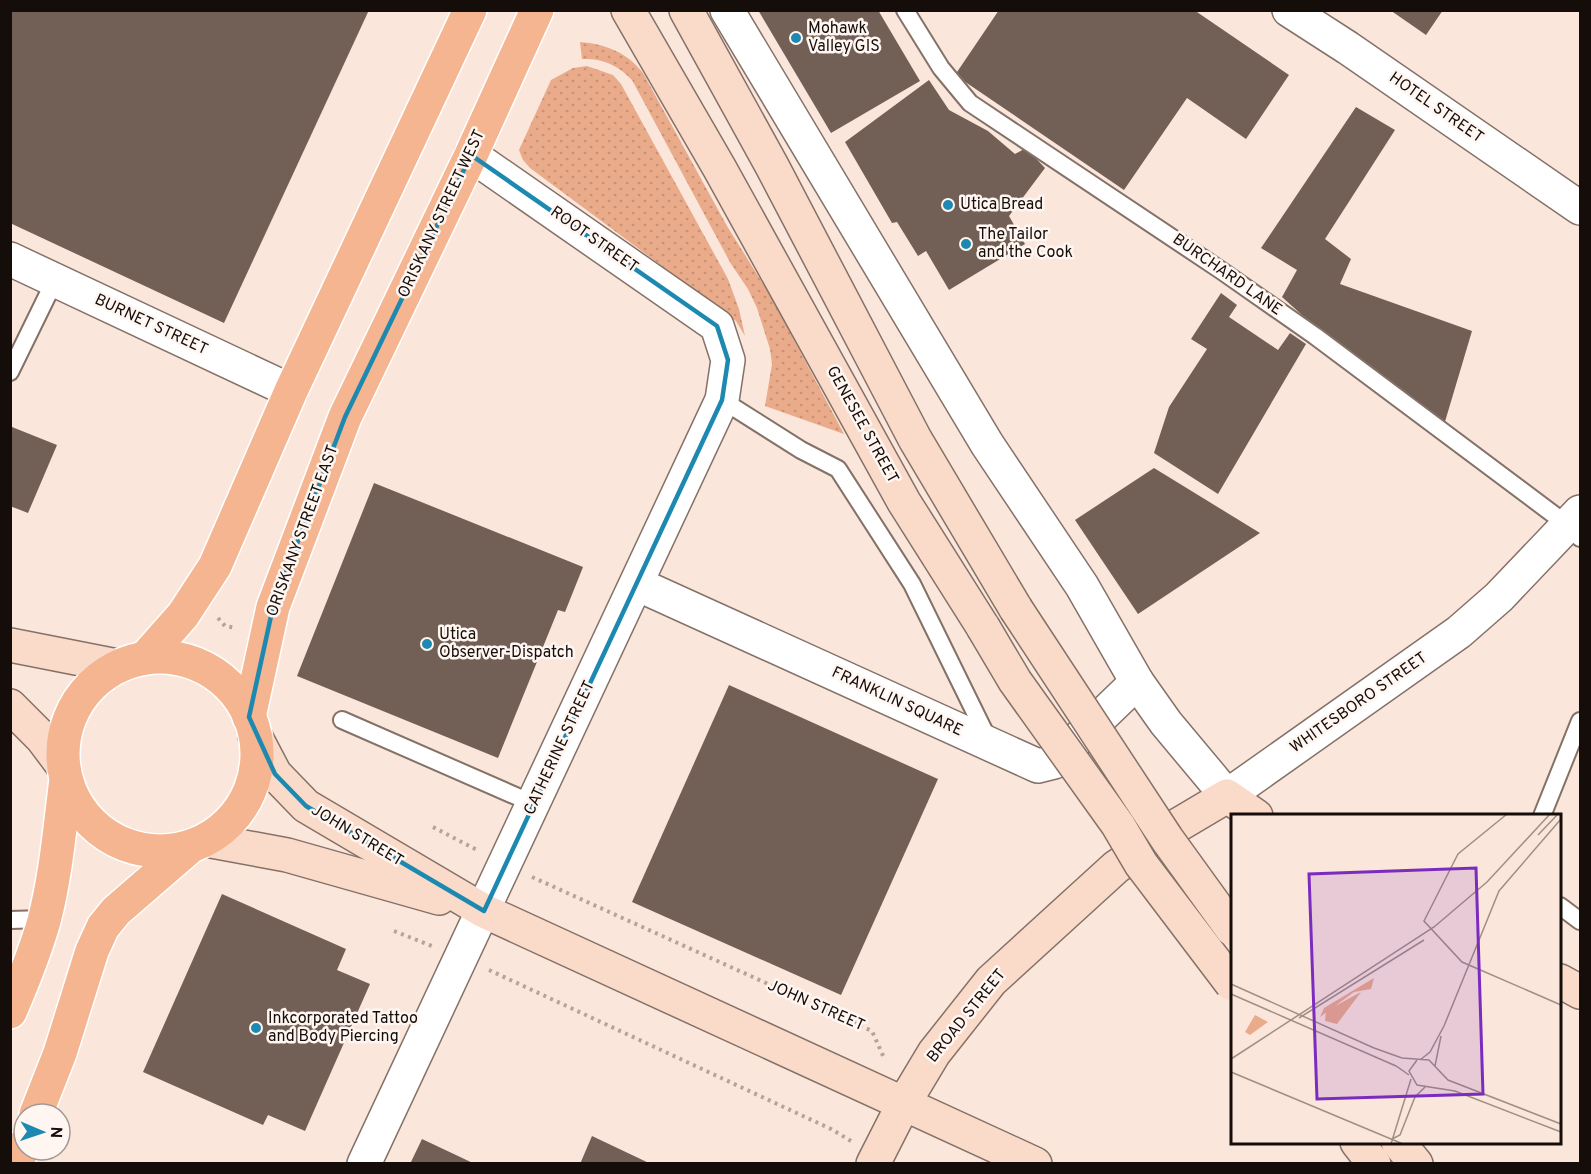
<svg xmlns="http://www.w3.org/2000/svg" width="1591" height="1174" font-family="Overpass,sans-serif">
	<style>
		.grass { fill: url(#grass-dots) }
		.building { fill: #726056 }
		.lines { fill: none; stroke-linecap: round; stroke-linejoin: round }
		.lane-casing { stroke: #847167; stroke-width: 20 }
		.street-casing { stroke: #847167; stroke-width: 36 }
		.secondary-casing { stroke: #847167; stroke-width: 36 }
		.primary-casing { stroke: #fff; stroke-width: 36 }
		.path { stroke: #b5a49b; stroke-width: 4; stroke-dasharray: 3 4.5; stroke-linecap: butt }
		.lane { stroke: #fff; stroke-width: 16 }
		.street { stroke: #fff; stroke-width: 33 }
		.secondary { stroke: #fadac8; stroke-width: 33 }
		.primary { stroke: #f4b590; stroke-width: 33 }
		.secondary-bridge-casing { stroke: #847167; stroke-width: 36; stroke-linecap: butt }
		.secondary-bridge { stroke: #fadac8; stroke-width: 33 }
		.marked { fill: none; stroke: #1e89b0; stroke-width: 4.5; stroke-linejoin: round }
		.poi-dot { fill: #1e89b0; stroke: #fff6f2; stroke-width: 2 }
		.labels { text-anchor: middle; dominant-baseline: central; stroke-width: 5; stroke-linejoin: round; paint-order: stroke }
		.poi-label { font-size: 16px; fill: #140d09; stroke: #fff6f2; text-anchor: start }
		.street-label { font-size: 16px; fill: #140d09; stroke: #fff6f2 }
		.inset-road { fill: none; stroke: #9f8f87; stroke-width: 1.5 }
		.view { fill: #7b2cbf; fill-opacity: 0.15; stroke: #7b2cbf; stroke-width: 3 }
		.inset-edge { fill: none; stroke: #140d09; stroke-width: 3 }
	</style>
	<defs>
		<pattern id="grass-dots" width="8" height="8" patternUnits="userSpaceOnUse" patternTransform="scale(1.5)"><rect width="8" height="8" fill="#eaab8a"/><path d="M2 2h.1M6 6h.1" fill="none" stroke="#c89276" stroke-width="1.8" stroke-linecap="round"/></pattern>
	</defs>
	<rect width="100%" height="100%" fill="#fbe6db"/>
	<g class="grass">
		<path d="M580,42C605,44 627,52 643,73L727,226L770,295L844,434L765,406L772,364L770,349L757,308L748,289L731,264L632,80C618,65 602,58 582,59Z"/>
		<path d="M587,66L613,75L621,84L728,279L739,309L745,336L736,321L530,168L523,160L519,150L551,80L573,68Z"/>
	</g>
	<g class="building">
		<path d="M10,10H369L224,323L10,223Z"/>
		<path d="M758,10H878L920,81L831,133Z"/>
		<path d="M999,10H1194L1289,75L1246,139L1187,98L1124,190L955,75Z"/>
		<path d="M1390,10H1443L1426,35Z"/>
		<path d="M929,80L949,110L988,131L1015,154L1026,148L1045,168L1009,216L1025,244L949,290L926,251L918,256L897,222L892,223L845,142Z"/>
		<path d="M1356,107L1395,130L1325,239L1351,259L1340,284L1472,331L1444,425L1312,324L1282,297L1297,270L1261,248Z"/>
		<path d="M1221,293L1237,305L1229,317L1278,350L1290,333L1306,344L1218,494L1154,453L1169,407L1207,349L1191,339Z"/>
		<path d="M12,427L57,445L28,513L10,506V431Z"/>
		<path d="M1154,468L1260,533L1138,614L1075,520Z"/>
		<path d="M374,483L583,567L565,612L558,610L498,758L297,676Z"/>
		<path d="M729,685L938,779L841,995L632,902Z"/>
		<path d="M222,894L346,949L337,970L370,984L305,1131L268,1115L263,1125L143,1072Z"/>
		<path d="M592,1136L651,1164H580Z"/>
		<path d="M422,1139L475,1164H410Z"/>
	</g>
	<g class="lines">
		<g class="lane-casing">
			<g id="lane">
				<path d="M905,10L941,68L970,103L1222,271L1315,336L1569,526L1580,538"/>
				<path d="M10,372L55,280"/>
				<path d="M722,400L801,450L838,469L912,584L989,741"/>
				<path d="M342,720L534,804"/>
				<path d="M1542,816L1580,721"/>
				<path d="M1560,906L1580,921"/>
				<path d="M10,920L44,919"/>
			</g>
		</g>
		<g class="street-casing">
			<g id="street">
				<path d="M727,10L987,444L1082,586L1137,682L1166,723L1227,796L1459,632L1499,597L1580,512"/>
				<path d="M1289,10L1348,48L1580,208"/>
				<path d="M10,259L291,391"/>
				<path d="M637,584L1038,766L1054,762L1137,682"/>
				<path d="M364,1164L722,400L728,360L717,326L471,155"/>
			</g>
		</g>
		<g class="secondary-casing">
			<g id="secondary">
				<path d="M628,10L720,169L904,502L983,627"/>
				<path d="M686,10L772,166L915,439L1016,609"/>
				<path d="M10,645L117,666"/>
				<path d="M10,706L42,738L63,766"/>
				<path d="M255,736L275,774L306,806L484,911L1035,1164"/>
				<path d="M206,840L287,855L439,898"/>
				<path d="M1560,981L1580,992"/>
				<path d="M1357,1142L1374,1164"/>
				<path d="M1398,1142L1416,1164"/>
				<path d="M873,1164L904,1103L934,1053L991,981L1116,867L1168,831L1227,796L1256,816"/>
			</g>
		</g>
		<g class="primary-casing">
			<g id="primary">
				<circle cx="160" cy="754" r="97"/>
				<path d="M145,658L183,615L215,566L291,391L470,10"/>
				<path d="M249,717L273,607L345,417L471,155L537,10"/>
				<path d="M10,1012C23,982 35,952 44,921C56,875 60,826 66,779"/>
				<path d="M36,1114L60,1053L92,951L103,927L116,911L190,847"/>
				<path d="M16,1164L24,1145"/>
			</g>
		</g>
		<g class="path">
			<path d="M218,618L225,626L236,628"/>
			<path d="M433,827L477,850"/>
			<path d="M532,877L872,1031L884,1058"/>
			<path d="M394,931L432,946"/>
			<path d="M489,970L831,1129L851,1141"/>
		</g>
		<use href="#lane" class="lane"/>
		<use href="#street" class="street"/>
		<use href="#secondary" class="secondary"/>
		<use href="#primary" class="primary"/>
		<g class="secondary-bridge-casing">
			<g id="secondary-bridge">
				<path d="M1016,609L1167,839L1232,929"/>
				<path d="M983,627L1015,681L1118,825L1141,864L1232,984"/>
			</g>
		</g>
		<use href="#secondary-bridge" class="secondary-bridge"/>
	</g>
	<path class="marked" d="M471,155L717,326L728,360L722,400L484,911L306,806L275,774L249,717L273,607L345,417Z"/>
	<g class="poi-dot">
		<circle cx="796" cy="38" r="6"/>
		<circle cx="948" cy="205" r="6"/>
		<circle cx="966" cy="244" r="6"/>
		<circle cx="427" cy="644" r="6"/>
		<circle cx="256" cy="1028" r="6"/>
	</g>
	<g class="labels">
		<g class="poi-label">
			<text x="808" y="29">Mohawk<tspan x="808" dy="18">Valley GIS</tspan></text>
			<text x="960" y="205">Utica Bread</text>
			<text x="978" y="235">The Tailor<tspan x="978" dy="18">and the Cook</tspan></text>
			<text x="439" y="635">Utica<tspan x="439" dy="18">Observer-Dispatch</tspan></text>
			<text x="268" y="1019">Inkcorporated Tattoo<tspan x="268" dy="18">and Body Piercing</tspan></text>
		</g>
		<g class="street-label">
			<text transform="translate(1436 108) rotate(35)">HOTEL STREET</text>
			<text transform="translate(442 214) rotate(-65)">ORISKANY STREET WEST</text>
			<text transform="translate(594 240) rotate(35)">ROOT STREET</text>
			<text transform="translate(1227 275) rotate(35)">BURCHARD LANE</text>
			<text transform="translate(151 325) rotate(25)">BURNET STREET</text>
			<text transform="translate(862 425) rotate(61)">GENESEE STREET</text>
			<text transform="translate(303 531) rotate(-70)">ORISKANY STREET EAST</text>
			<text transform="translate(897 702) rotate(25)">FRANKLIN SQUARE</text>
			<text transform="translate(1359 703) rotate(-35)">WHITESBORO STREET</text>
			<text transform="translate(560 748) rotate(-65)">CATHERINE STREET</text>
			<text transform="translate(357 836) rotate(31)">JOHN STREET</text>
			<text transform="translate(816 1006) rotate(24)">JOHN STREET</text>
			<text transform="translate(967 1016) rotate(-51)">BROAD STREET</text>
		</g>
	</g>
	<g transform="translate(1231 814)">
		<rect width="330" height="330" fill="#fbe6db"/>
		<path d="M143,164L140,175L123,178L89,203L93,194ZM130,178L106,210L94,207L95,197ZM24,201L37,208L19,221L14,218Z" fill="#eaab8a"/>
		<path class="inset-road" d="M276,0L227,40L193,107L231,148L330,191M307,21L327,0M0,170L143,234L171,244L198,246L217,266L330,310M0,180L165,252L178,261M68,204L193,126M0,245L203,113L256,68L319,0M186,246L178,257L186,271L224,277L330,318M189,246L199,238L213,212L268,77L330,5M204,252L210,222M0,258L172,330M161,325L169,321L184,283L194,273M160,330L180,265"/>
		<path class="view" d="M245,54L252,280L86,285L78,60Z"/>
		<rect width="330" height="330" class="inset-edge"/>
	</g>
	<rect width="1591" height="1174" fill="none" stroke="#140d09" stroke-width="24"/>
	<g transform="translate(42 1132) rotate(92)"><circle r="28" fill="#fff6f2" stroke="#a19995" stroke-width="1.5"/>
	<path d="M0-4.5L10 22L0 15L-10 22Z" fill="#1e89b0"/>
	<text y="-9" font-size="16" font-weight="bold" text-anchor="middle" fill="#140d09">N</text>
	</g>
</svg>
